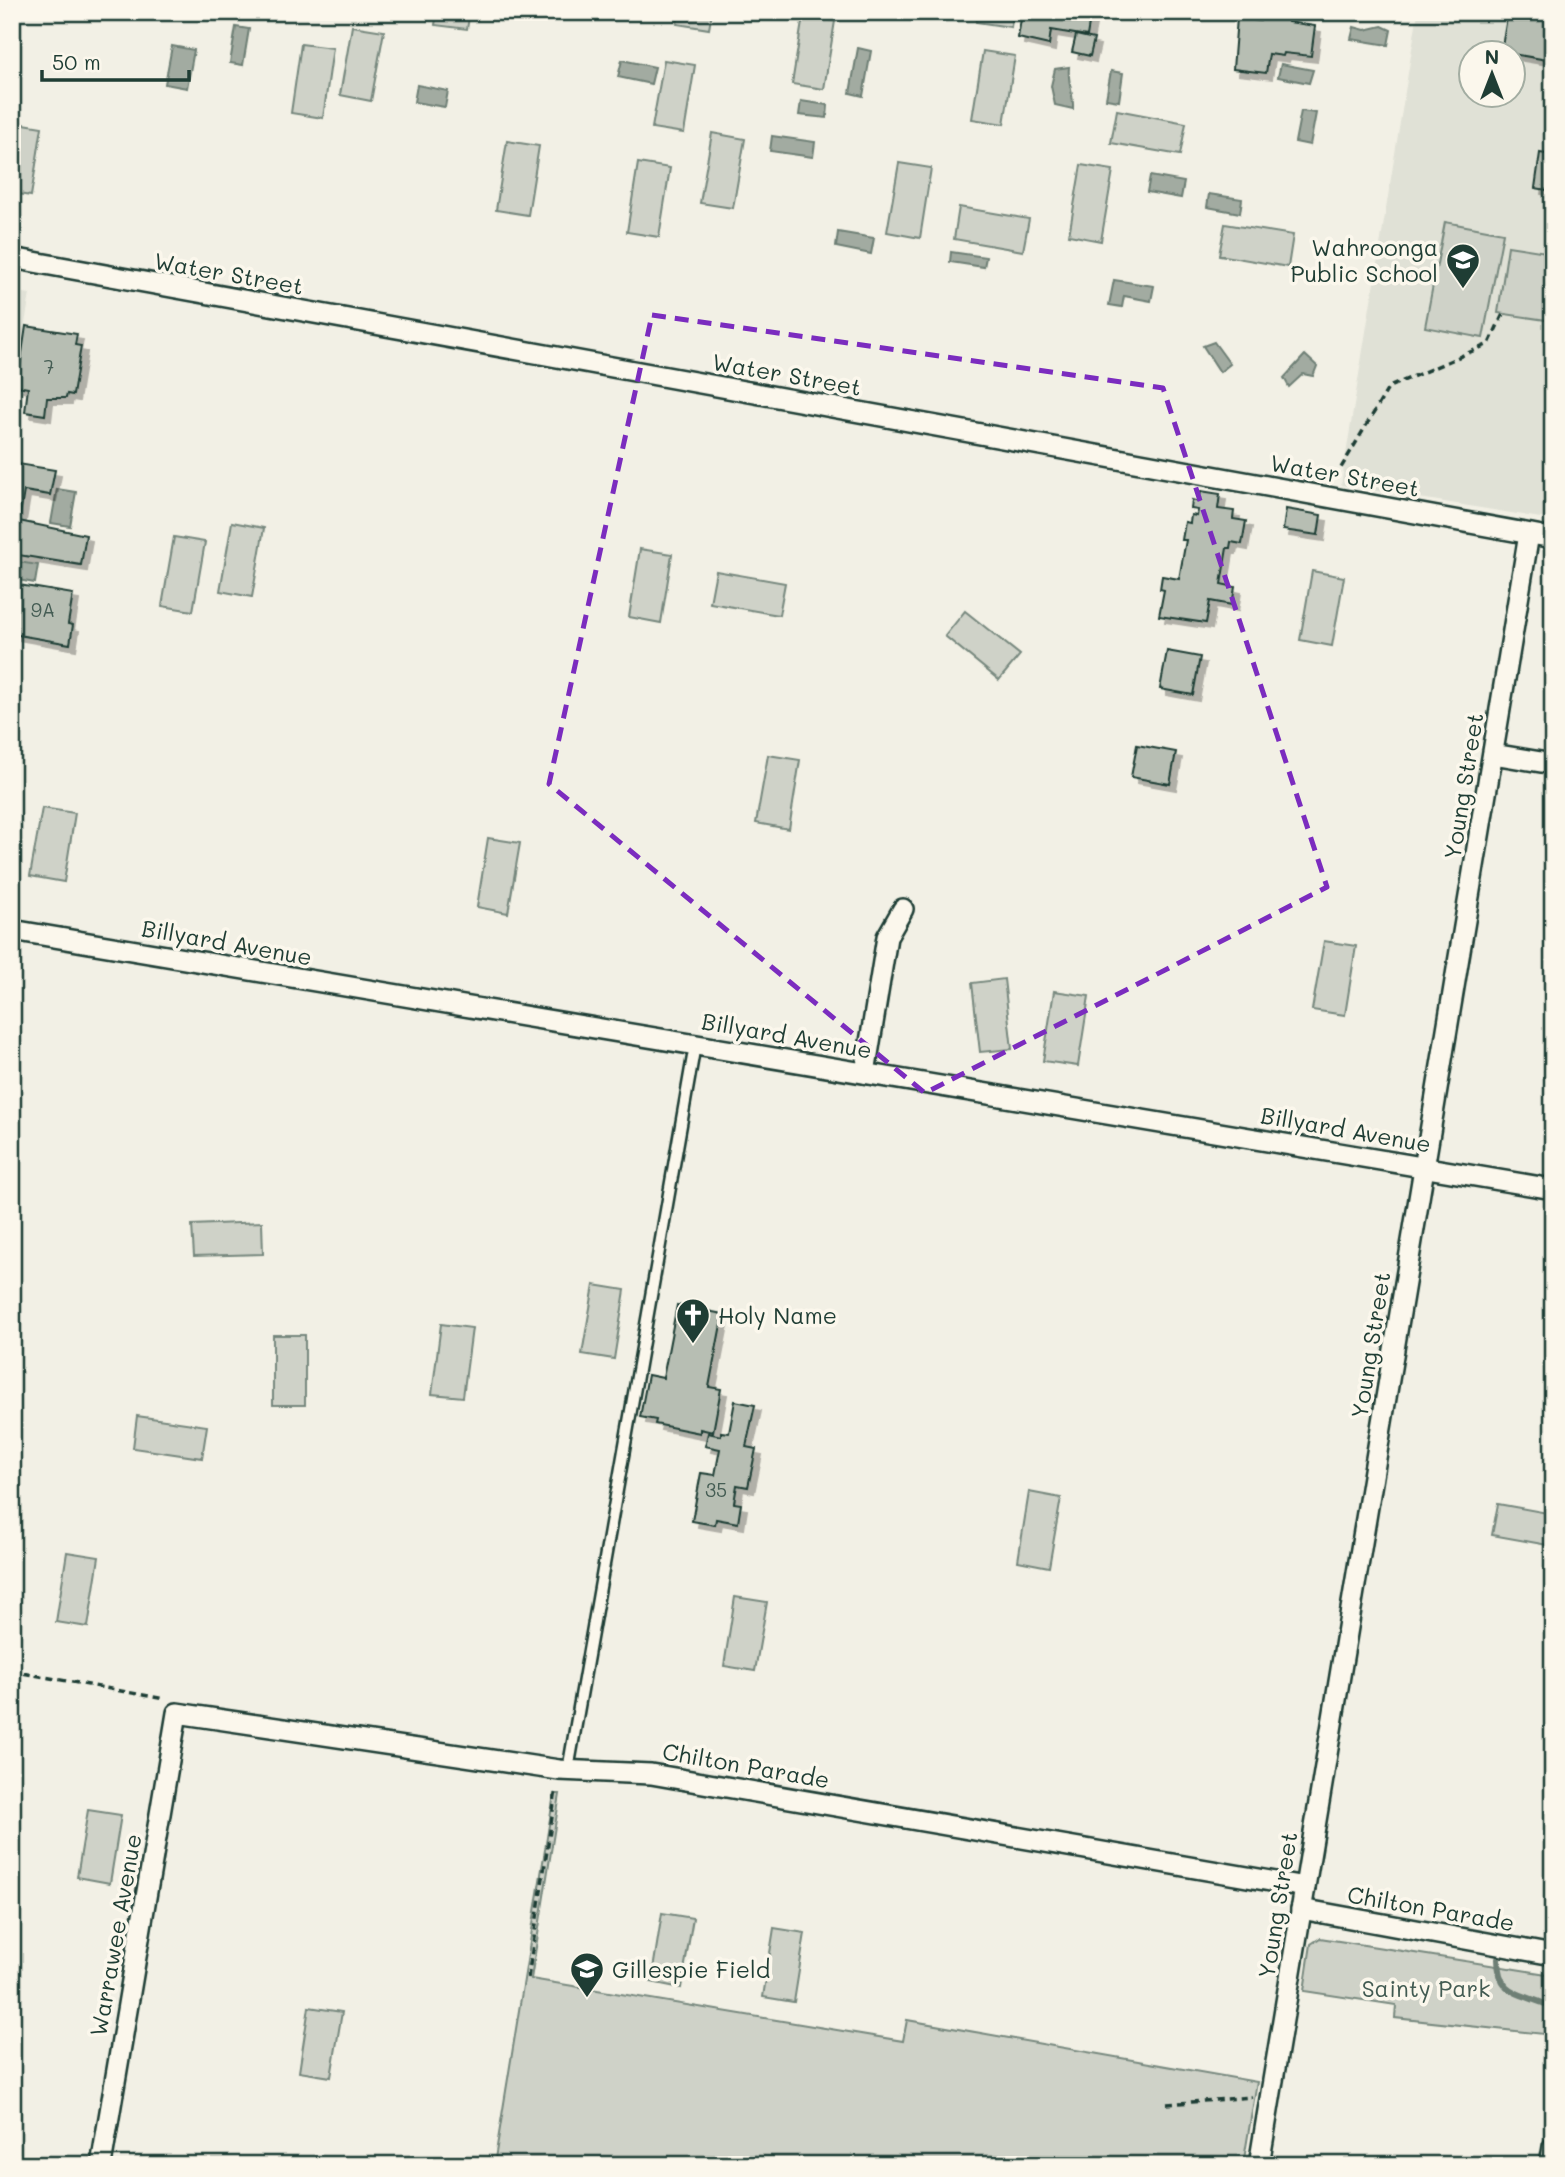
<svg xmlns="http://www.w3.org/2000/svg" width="1565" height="2177" font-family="Mali,sans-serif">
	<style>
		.built { fill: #e0e1d6; fill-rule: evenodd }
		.green { fill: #cfd2c8; stroke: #77887e; stroke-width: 2 }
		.water { fill: #a2aba1; stroke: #6e7f75; stroke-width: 2 }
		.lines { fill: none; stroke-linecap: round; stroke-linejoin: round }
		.stream { stroke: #6e7f75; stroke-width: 6 }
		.building { fill: #b7beb3; stroke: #1f3d34; stroke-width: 2; filter: url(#shadow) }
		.service-casing { stroke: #1f3d34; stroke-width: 15 }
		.minor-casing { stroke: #1f3d34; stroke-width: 24 }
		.path { stroke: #1f3d34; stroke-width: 3.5; stroke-dasharray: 7 5; stroke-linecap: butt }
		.service { stroke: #fbf7ec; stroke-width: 10 }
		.minor { stroke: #fbf7ec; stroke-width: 19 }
		.marked { fill: none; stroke: #7b2cbf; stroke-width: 5; stroke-dasharray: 14 9; stroke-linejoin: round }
		.labels { text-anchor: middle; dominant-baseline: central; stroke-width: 7; stroke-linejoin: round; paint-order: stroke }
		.number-label { font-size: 19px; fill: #455d54 }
		.poi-label { font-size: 23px; fill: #1f3d34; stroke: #fbf7ec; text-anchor: start }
		.street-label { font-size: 23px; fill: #1f3d34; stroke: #fbf7ec }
		.park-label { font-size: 23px; fill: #425b52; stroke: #fbf7ec }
	</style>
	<defs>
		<filter id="shadow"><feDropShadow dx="6" dy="6" stdDeviation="0" flood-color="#0004"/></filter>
	</defs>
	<rect width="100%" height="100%" fill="#f2f0e5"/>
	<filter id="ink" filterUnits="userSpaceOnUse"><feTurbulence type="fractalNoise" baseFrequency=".0143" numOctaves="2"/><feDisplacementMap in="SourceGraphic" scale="14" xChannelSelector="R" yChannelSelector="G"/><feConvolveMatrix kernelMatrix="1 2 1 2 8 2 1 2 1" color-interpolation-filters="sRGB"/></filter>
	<g filter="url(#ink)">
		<g class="built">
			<path d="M1418,12H1553V520L1341,485ZM1470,52H1512V94H1470Z"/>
			<path d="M12,291L30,294L12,399Z"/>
		</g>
		<g class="green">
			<path d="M437,12H470L467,29L435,25Z"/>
			<path d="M679,12H712L709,29L677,24Z"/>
			<path d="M977,12H1013L1011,27L976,22Z"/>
			<path d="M803,16L835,21L824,89L792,84Z"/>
			<path d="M352,26L384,31L371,101L340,95Z"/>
			<path d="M301,44L333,48L323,118L291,113Z"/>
			<path d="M983,51L1015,56L1004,124L972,119Z"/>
			<path d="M664,60L695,65L684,133L652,128Z"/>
			<path d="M1117,110L1186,123L1180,155L1111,143Z"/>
			<path d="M12,122L42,127L31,196L12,193Z"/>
			<path d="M712,133L745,139L733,208L700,203Z"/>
			<path d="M507,141L539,146L528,215L496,210Z"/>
			<path d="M638,163L670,168L659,237L627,232Z"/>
			<path d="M899,163L931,168L920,238L887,232Z"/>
			<path d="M1081,165L1113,170L1101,241L1069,235Z"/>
			<path d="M959,207L1029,219L1023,251L954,239Z"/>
			<path d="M1445,222L1503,233L1483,338L1425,327Z"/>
			<path d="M1225,224L1293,235L1288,267L1219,255Z"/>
			<path d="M1508,246L1553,253V321L1498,313Z"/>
			<path d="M232,522L264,528L252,597L220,591Z"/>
			<path d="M174,537L205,542L193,611L162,606Z"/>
			<path d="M640,549L672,554L661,623L629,617Z"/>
			<path d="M716,571L785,583L779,615L710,603Z"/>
			<path d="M1312,571L1344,577L1332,646L1300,640Z"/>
			<path d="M965,611L1020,655L999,680L945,636Z"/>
			<path d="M768,755L800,760L789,829L756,823Z"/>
			<path d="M42,808L75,813L64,882L30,876Z"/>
			<path d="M488,838L520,843L508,913L477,907Z"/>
			<path d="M1324,941L1356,946L1345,1015L1312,1010Z"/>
			<path d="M1004,979L1012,1049L980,1052L972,983Z"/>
			<path d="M1054,991L1089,996L1078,1066L1043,1061Z"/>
			<path d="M262,1222L263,1254L194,1256L192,1225Z"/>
			<path d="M594,1285L625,1290L614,1359L582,1354Z"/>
			<path d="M441,1324L472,1328L463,1397L432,1394Z"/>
			<rect x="273" y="1335" width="32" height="70"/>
			<path d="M137,1416L207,1426L202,1458L133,1448Z"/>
			<path d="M1029,1492L1061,1498L1049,1567L1018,1561Z"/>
			<path d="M1498,1504L1553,1514V1546L1492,1535Z"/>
			<path d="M67,1552L99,1557L88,1627L56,1622Z"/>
			<path d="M735,1597L767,1602L755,1671L724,1666Z"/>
			<path d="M12,1688L20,1689L12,1741Z"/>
			<path d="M554,1794H560L531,1979L903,2041L907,2020L1257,2082L1243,2165H494Z"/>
			<path d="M88,1810L121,1815L110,1883L77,1877Z"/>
			<path d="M662,1913L693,1918L681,1988L651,1982Z"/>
			<path d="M774,1928L805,1933L794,2002L763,1997Z"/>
			<path d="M1320,1938L1553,1975V2035L1395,2018L1396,2005L1304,1991L1311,1944Z"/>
			<path d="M309,2007L342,2012L331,2077L299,2072Z"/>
		</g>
		<g class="water">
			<path d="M1382,26L1391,30L1388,45L1351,39L1354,27L1365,30Z"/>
			<path d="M236,27L249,29L243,65L230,63Z"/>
			<path d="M172,46L194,50L187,88L165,84Z"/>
			<path d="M858,48L871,51L863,96L850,93Z"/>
			<path d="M622,60L655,67L651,84L618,77Z"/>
			<path d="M1281,64L1313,70L1309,83L1278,77Z"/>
			<path d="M1069,67C1067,82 1074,93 1073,109L1055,105L1051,86L1055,69Z"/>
			<path d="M1111,71L1123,73L1119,101L1106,99Z"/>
			<path d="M417,85L448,91L445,107L414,102Z"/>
			<path d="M801,101L828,105L827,118L799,115Z"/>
			<path d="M1301,111L1316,113L1310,145L1295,142Z"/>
			<path d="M772,136L815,142L813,157L770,151Z"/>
			<path d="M1150,176L1184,182L1181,198L1147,192Z"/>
			<path d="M1209,194L1242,199L1240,213L1207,207Z"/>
			<path d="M838,232L874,238L871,254L836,247Z"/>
			<path d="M951,252L986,257L984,267L950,262Z"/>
			<path d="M1114,280L1154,286L1151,301L1124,296L1122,307L1109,305Z"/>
			<path d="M1214,342L1230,364L1220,372L1203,346Z"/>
			<path d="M1305,355L1317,366L1313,376L1303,374L1289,387L1284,378Z"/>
			<path d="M57,489L76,492L70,526L51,523Z"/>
			<path d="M12,561L38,565L35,583L12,579Z"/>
		</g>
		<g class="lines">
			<path class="stream" d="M1498,1959C1498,1994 1517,1992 1545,2004"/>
		</g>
		<g class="building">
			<path d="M1022,12H1091L1087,36L1051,30L1049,45L1018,38Z"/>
			<path d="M1270,12H1289L1288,22L1315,26L1311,56L1284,53L1283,56L1269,54L1266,73L1233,69L1237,18L1260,21L1261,17L1270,19Z"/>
			<path d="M1508,12L1553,15V61L1501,52Z"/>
			<path d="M1076,35L1094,39L1090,56L1072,52Z"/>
			<path d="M1540,153L1553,155V191L1535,188Z"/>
			<path d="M26,326L77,334L75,345L81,346L73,395L67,394L66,398H47L45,415L25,412L28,388L17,386Z"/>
			<path d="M12,463L55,470L50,495L24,491L19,521L86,535L81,565L12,554Z"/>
			<path d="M1201,491L1220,494L1218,509L1234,511L1233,519L1246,521L1242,544L1231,542L1230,548H1227L1221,584L1235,587L1232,605L1210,601L1206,623L1159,616L1164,590L1160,589L1162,576L1179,579L1186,540H1182L1185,522L1190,523L1191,515L1197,516L1198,510L1191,509L1192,500L1199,502Z"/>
			<path d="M1286,509L1321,515L1318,535L1283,530Z"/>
			<path d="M19,585L73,594L68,624L73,625L70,644L12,634Z"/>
			<path d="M1167,651L1200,657L1193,695L1160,689Z"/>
			<path d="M1137,745L1176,752L1170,784L1131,777Z"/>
			<path d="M677,1305L723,1314L709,1387L721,1389L713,1432L700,1429V1433L655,1424L656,1420L640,1417L648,1375L663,1378Z"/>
			<path d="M735,1401L755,1405L746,1447L756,1449L748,1487L737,1485L734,1503L741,1504L738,1523L716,1519L715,1525L692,1521L701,1473L715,1475L720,1449L705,1446L708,1433L721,1436V1432L729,1433Z"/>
		</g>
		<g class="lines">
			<g class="service-casing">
				<path id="service" d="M568,1770L695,1045"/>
			</g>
			<g class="minor-casing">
				<g id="minor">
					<path d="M12,258L1553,538"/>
					<path d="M1493,754L1553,764"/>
					<path d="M12,930L1553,1189"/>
					<path d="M865,1073L887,937L903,909"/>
					<path d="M1301,1909L1553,1955"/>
					<path d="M101,2165L177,1713L559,1770L651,1774L1305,1887"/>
					<path d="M1259,2165L1529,534"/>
					<path d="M1550,2165L1553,2147"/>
				</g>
			</g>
			<g class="path">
				<path d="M1335,478L1389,387L1489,344L1503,314"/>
				<path d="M12,1671L165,1699"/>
				<path d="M528,1978L556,1790"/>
				<path d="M1167,2104L1252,2097"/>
			</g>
			<use href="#service" class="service"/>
			<use href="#minor" class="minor"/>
		</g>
	</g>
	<path class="marked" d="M652,315L1163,388L1327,887L925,1093L549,784Z"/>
	<defs>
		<g id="school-pin" transform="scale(1.75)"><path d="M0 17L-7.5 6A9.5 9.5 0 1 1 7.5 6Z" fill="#1f3d34" stroke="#fbf7ec"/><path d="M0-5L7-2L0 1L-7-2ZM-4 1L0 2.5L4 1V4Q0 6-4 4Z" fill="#fff"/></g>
		<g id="church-pin" transform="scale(1.75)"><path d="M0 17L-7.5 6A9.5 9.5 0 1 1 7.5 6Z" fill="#1f3d34" stroke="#fbf7ec"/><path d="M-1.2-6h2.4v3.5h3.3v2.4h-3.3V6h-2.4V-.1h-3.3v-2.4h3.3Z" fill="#fff"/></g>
	</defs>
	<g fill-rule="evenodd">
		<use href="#school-pin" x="1463" y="260"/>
		<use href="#church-pin" x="693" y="1315"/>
		<use href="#school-pin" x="587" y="1969"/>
	</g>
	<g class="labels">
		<g class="number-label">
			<text x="49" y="366">7</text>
			<text x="43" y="609">9A</text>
			<text x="716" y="1489">35</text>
		</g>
		<g class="poi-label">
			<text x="1438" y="247" text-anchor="end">Wahroonga<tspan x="1438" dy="26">Public School</tspan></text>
			<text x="718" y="1315">Holy Name</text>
			<text x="612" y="1969">Gillespie Field</text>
		</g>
		<g class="street-label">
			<text transform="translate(229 273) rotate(10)">Water Street</text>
			<text transform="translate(787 374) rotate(10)">Water Street</text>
			<text transform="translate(1345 475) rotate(10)">Water Street</text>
			<text transform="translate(1463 786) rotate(-81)">Young Street</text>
			<text transform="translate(227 942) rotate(10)">Billyard Avenue</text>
			<text transform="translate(787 1035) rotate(10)">Billyard Avenue</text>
			<text transform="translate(1346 1129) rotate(10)">Billyard Avenue</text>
			<text transform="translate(1370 1345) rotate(-81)">Young Street</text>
			<text transform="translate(746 1765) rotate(10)">Chilton Parade</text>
			<text transform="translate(1277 1905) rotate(-81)">Young Street</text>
			<text transform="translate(1431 1908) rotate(10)">Chilton Parade</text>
			<text transform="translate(115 1935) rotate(-80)">Warrawee Avenue</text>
		</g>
		<g class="park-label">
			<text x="1426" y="1988">Sainty Park</text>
		</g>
	</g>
	<rect width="1565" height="2177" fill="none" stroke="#fbf7ec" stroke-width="42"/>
	<rect x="21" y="21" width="1523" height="2135" fill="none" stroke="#1f3d34" stroke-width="2.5" filter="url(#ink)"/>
	<g transform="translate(1492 74)"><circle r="33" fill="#fbf7ec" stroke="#a3ada2" stroke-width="2"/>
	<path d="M0-5L12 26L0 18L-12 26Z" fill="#1f3d34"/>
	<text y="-10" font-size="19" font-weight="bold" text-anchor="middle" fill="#1f3d34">N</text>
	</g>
	<path d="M42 70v10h147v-10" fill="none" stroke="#1f3d34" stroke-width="3.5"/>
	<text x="52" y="70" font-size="21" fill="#1f3d34" stroke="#fbf7ec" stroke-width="5" paint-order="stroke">50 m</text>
</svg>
